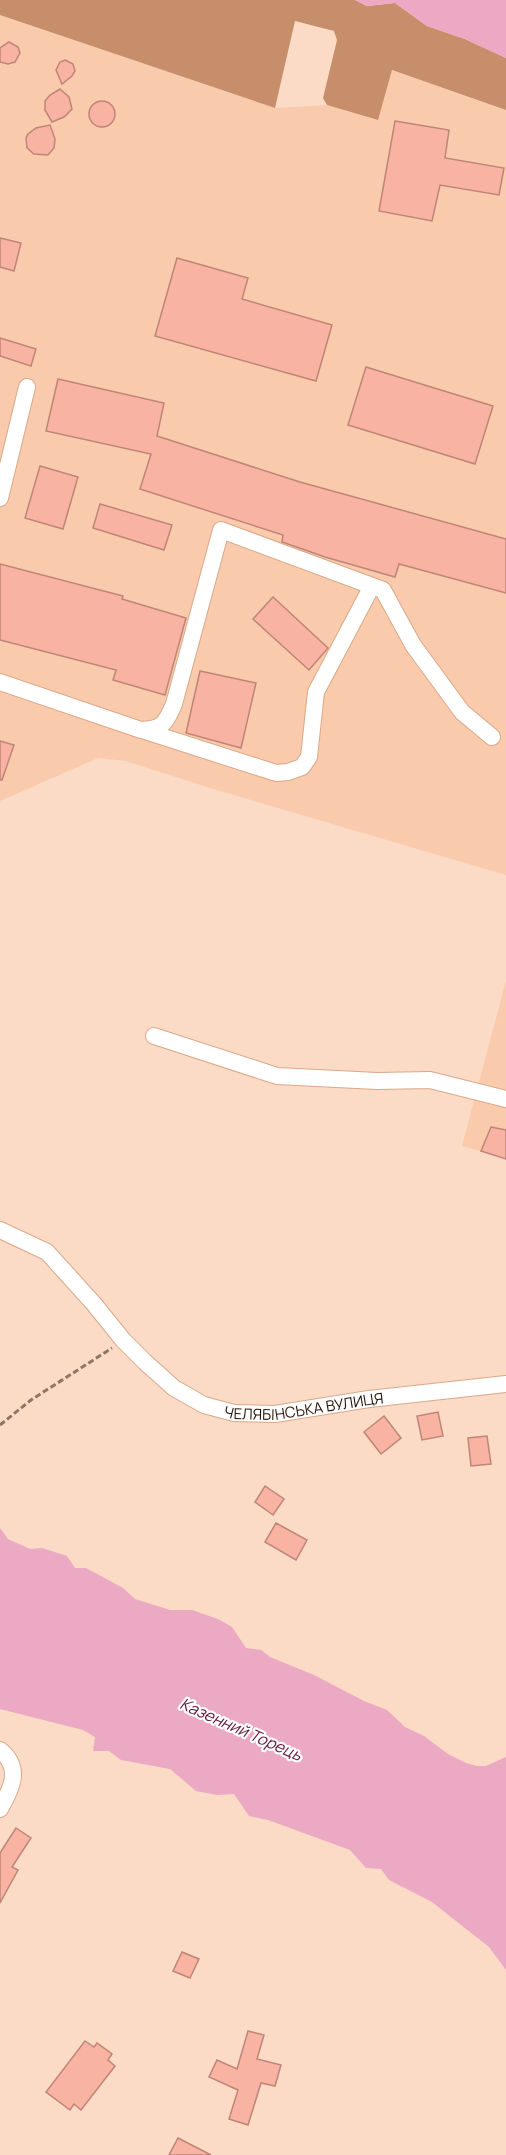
<svg xmlns="http://www.w3.org/2000/svg" width="506" height="2155" font-family="Manrope,sans-serif">
	<style>
		.built { fill: #facaac }
		.forest { fill: #c68e6a }
		.water { fill: #eba9c3 }
		.building { fill: #f8b3a3; stroke: #bf8577; stroke-width: 1.5 }
		.lines { fill: none; stroke-linecap: round; stroke-linejoin: round }
		.minor-casing { stroke: #dba888; stroke-width: 18 }
		.path { stroke: #8f7565; stroke-width: 3; stroke-dasharray: 6 3; stroke-linecap: butt }
		.minor { stroke: #fff; stroke-width: 16 }
		.labels { text-anchor: middle; dominant-baseline: central; stroke-width: 4.5; stroke-linejoin: round; paint-order: stroke }
		.street-label { font-size: 15px; fill: #241206; stroke: #fff }
		.water-label { font-size: 16px; font-style: italic; fill: #62163d; stroke: #fff }
	</style>
	<rect width="100%" height="100%" fill="#fbdac6"/>
	<g class="built">
		<path d="M0,15L275,108L327,105L377,120L391,70L506,110V875L210,788L126,761L98,758L0,801Z"/>
		<path d="M506,981V1158L462,1146Z"/>
	</g>
	<path class="forest" d="M0,0H355L367,6L395,3L427,26L465,39L506,58V110L392,70L378,120L327,105L323,98L337,40L334,31L295,21L275,108L0,15Z"/>
	<g class="water">
		<path d="M355,0H506V58L465,39L427,26L395,3L367,6Z"/>
		<path d="M0,1528L8,1539L30,1549L42,1548L67,1556L75,1568H86L123,1588L135,1599L170,1610H192L218,1619L232,1627L246,1648L261,1650L270,1657L314,1675L364,1701L387,1710L405,1727L424,1736L448,1754L466,1763L477,1766H486L506,1757V1970L489,1947L432,1902L389,1880L381,1869L366,1868L350,1850L268,1820L249,1816L234,1794L217,1795L196,1791L170,1769L121,1760L109,1751H93L95,1737L83,1730L0,1709Z"/>
	</g>
	<g class="building">
		<path d="M9,42L18,47L20,53L15,62L8,64L0,62V48Z"/>
		<path d="M65,60L73,64L75,71L72,76L62,84L56,70L60,62Z"/>
		<path d="M60,89L69,97L72,109L64,117L52,122L45,110V101L50,95Z"/>
		<circle cx="102" cy="114" r="13"/>
		<path d="M395,121L449,130L445,158L504,168L499,195L440,185L432,221L379,211Z"/>
		<path d="M50,125L55,139L54,148L48,155L34,154L27,148L26,138L28,134L36,128Z"/>
		<path d="M0,238L21,243L14,271L0,267Z"/>
		<path d="M177,258L248,278L242,299L332,325L316,381L155,336Z"/>
		<path d="M0,338L36,349L31,366L0,356Z"/>
		<path d="M366,367L493,406L475,464L348,425Z"/>
		<path d="M58,379L164,403L157,436L300,482L506,539V593L399,564L395,577L325,557L282,542L283,535L140,489L151,454L46,431Z"/>
		<path d="M40,466L78,477L63,529L25,518Z"/>
		<path d="M100,504L172,525L164,550L93,528Z"/>
		<path d="M0,564L123,596L122,599L186,618L165,695L113,680L116,670L0,640Z"/>
		<path d="M273,597L328,648L309,670L253,619Z"/>
		<path d="M200,671L256,683L241,748L186,733Z"/>
		<path d="M0,741L14,745L2,780H0Z"/>
		<path d="M491,1127L506,1130V1159L481,1151Z"/>
		<path d="M438,1412L443,1436L422,1440L417,1416Z"/>
		<path d="M384,1416L401,1438L381,1454L364,1432Z"/>
		<path d="M487,1436L491,1464L471,1466L468,1438Z"/>
		<path d="M265,1486L284,1499L273,1515L255,1502Z"/>
		<path d="M276,1523L307,1540L296,1560L265,1542Z"/>
		<path d="M16,1828L31,1838L12,1867L18,1870L0,1903V1853Z"/>
		<path d="M182,1952L199,1959L190,1978L173,1971Z"/>
		<path d="M248,2031L264,2035L257,2059L281,2065L275,2086L261,2083L248,2125L229,2119L238,2090L209,2077L217,2060L237,2069Z"/>
		<path d="M85,2041L94,2047L97,2043L112,2054L108,2060L115,2066L81,2110L74,2104L70,2110L46,2092Z"/>
		<path d="M178,2138L211,2155H169Z"/>
	</g>
	<g class="lines">
		<g class="minor-casing">
			<g id="minor">
				<path d="M0,498L27,387"/>
				<path d="M0,682L141,730C163,729 165,724 174,704L221,530L383,590L413,645L462,712L492,737"/>
				<path d="M145,731L276,773L288,772L302,767L309,757L316,692L372,586"/>
				<path d="M154,1036L277,1076L377,1081L430,1080L506,1099"/>
				<path id="s1" d="M0,1230L47,1252L94,1304L123,1340L145,1362L174,1388L204,1405L234,1413L275,1414L369,1399L506,1384"/>
				<path d="M0,1750C22,1768 12,1788 0,1809"/>
			</g>
		</g>
		<path class="path" d="M0,1425L31,1400L112,1348"/>
		<use href="#minor" class="minor"/>
	</g>
	<g class="labels">
		<g class="street-label">
			<text stroke="none"><textPath href="#s1" startOffset="374">ЧЕЛЯБІНСЬКА ВУЛИЦЯ</textPath></text>
		</g>
		<g class="water-label">
			<text transform="translate(241 1729) rotate(24)">Казенний Торець</text>
		</g>
	</g>
</svg>
